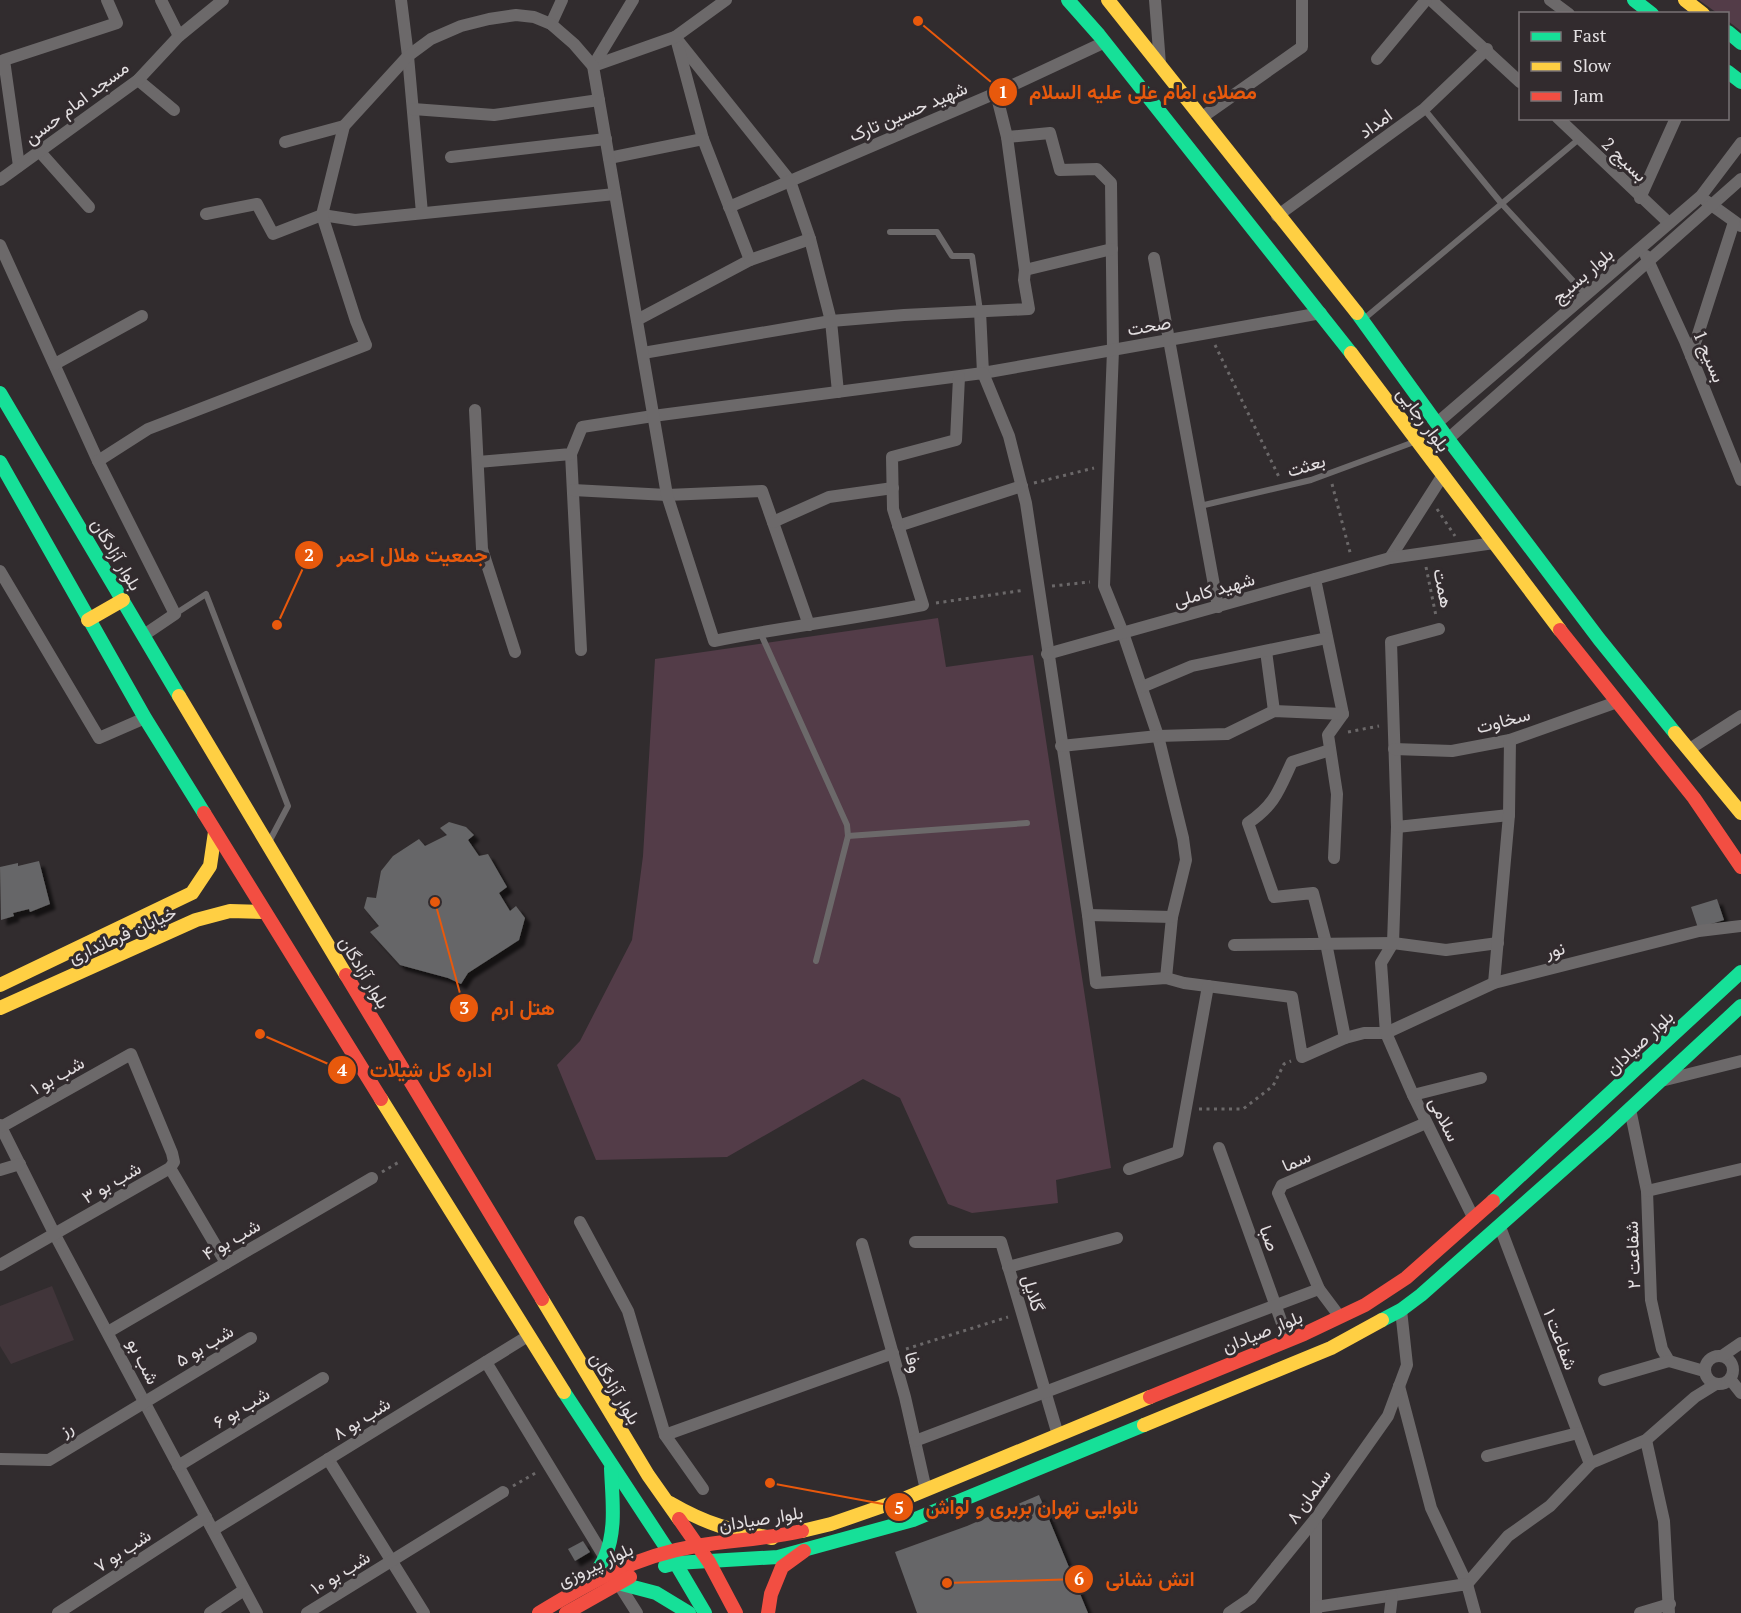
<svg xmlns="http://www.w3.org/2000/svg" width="1741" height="1613" font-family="'PT Serif',Vazirmatn,serif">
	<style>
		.built { fill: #41353a }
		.green { fill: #533c48 }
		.building { fill: #666667; filter: url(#shadow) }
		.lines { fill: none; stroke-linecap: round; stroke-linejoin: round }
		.path { stroke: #6b6869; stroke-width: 3; stroke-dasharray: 3 4.5; stroke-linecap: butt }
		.lane { stroke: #6c696a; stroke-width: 6 }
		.street { stroke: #6c696a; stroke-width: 12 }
		.fast { stroke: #16e098; stroke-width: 14 }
		.slow { stroke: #ffcf43; stroke-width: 14 }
		.jam { stroke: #f24e42; stroke-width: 14 }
		.labels { text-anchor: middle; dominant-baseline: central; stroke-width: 6; stroke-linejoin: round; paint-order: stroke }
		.street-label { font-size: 18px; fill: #e3dfe1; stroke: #322b2e }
		.leader { fill: none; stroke: #e8590c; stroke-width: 2 }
		.callout-dot { fill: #e8590c; stroke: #322b2e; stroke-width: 2 }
		.mark-label { font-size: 18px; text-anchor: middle; font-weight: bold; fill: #fff }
		.callout-label { font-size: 20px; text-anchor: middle; font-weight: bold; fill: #e8590c; stroke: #322b2e; stroke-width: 6; stroke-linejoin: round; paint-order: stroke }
	</style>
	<defs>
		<filter id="shadow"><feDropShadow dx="5.5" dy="5.5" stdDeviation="1.5" flood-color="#0009"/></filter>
	</defs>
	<rect width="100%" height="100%" fill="#312c2e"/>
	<path class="built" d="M52,1286L74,1340L11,1364L0,1346V1306Z"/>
	<g class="green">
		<path d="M1699,0H1741V31L1728,21V14L1717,13Z"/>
		<path d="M938,618L946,667L1033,655L1111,1168L1056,1180L1058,1203L972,1213L948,1204L900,1098L863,1079L727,1157L596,1160L557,1065L580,1041L632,940L643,856L655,659Z"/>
	</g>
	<g class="building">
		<path d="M449,822L466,827L474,835L468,840L479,856L488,854L507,887L499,893L510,911L516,906L525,918L519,940L468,973L461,984L448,978L400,965L370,932L379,926L364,908L367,897L376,898L381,871L393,856L419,839L425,846L447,835L440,828Z"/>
		<path d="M39,861L50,904L30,912L29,909L13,913L14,916L1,920L0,867L18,863V866Z"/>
		<path d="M1717,899L1724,920L1698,928L1691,907Z"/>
		<path d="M1039,1495L1088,1613H917L895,1552L967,1526Z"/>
		<path d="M583,1541L590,1552L575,1561L568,1549Z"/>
	</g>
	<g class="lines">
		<g class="path">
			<path d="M1215,345L1279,477"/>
			<path d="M1034,483L1094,468"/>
			<path d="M1332,484L1351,556"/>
			<path d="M1437,509L1455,536"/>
			<path d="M1426,567L1436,616"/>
			<path d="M1052,586L1090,582"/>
			<path d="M936,603L1025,590"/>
			<path d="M1348,732L1379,726"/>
			<path d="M1199,1109H1243L1273,1086L1284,1064L1291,1061"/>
			<path d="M382,1172L399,1162"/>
			<path d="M906,1349L1008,1317"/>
			<path d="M513,1486L539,1471"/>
		</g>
		<g class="lane">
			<path d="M1424,109L1502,204L1586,295"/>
			<path d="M890,232H937L952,256H972L980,311"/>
			<path d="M1365,318L1579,139"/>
			<path d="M1200,506L1311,480L1414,442"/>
			<path d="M175,614L206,594L288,806L269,842"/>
			<path d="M760,632L847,825L848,836L816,961"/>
			<path d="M848,836L1027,823"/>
		</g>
		<g class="street">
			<path d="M161,0L179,36"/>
			<path d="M401,0L408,56L422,213"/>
			<path d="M1155,0L1160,64"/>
			<path d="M1431,0L1520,82"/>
			<path d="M1550,0L1569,14"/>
			<path d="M551,24L562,0"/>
			<path d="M675,37L790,181L810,239L831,321L838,392"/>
			<path d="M677,42L703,139"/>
			<path d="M1377,59L1426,0"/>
			<path d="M593,66L675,37L726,0"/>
			<path d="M593,66L633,0"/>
			<path d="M138,80L174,110"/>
			<path d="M413,109L494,115L599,100"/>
			<path d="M1201,118L1302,47V0"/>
			<path d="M1558,118L1669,223"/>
			<path d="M1007,137L1050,133L1060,170L1097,169L1111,183L1113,350L1104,586L1123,633L1158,736L1183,838L1186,860L1172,917L1166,978"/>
			<path d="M285,142L344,126"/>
			<path d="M40,152L89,207"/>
			<path d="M451,157L606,139"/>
			<path d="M609,158L703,139L750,260L637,320"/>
			<path d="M19,166L4,60L117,23L107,0"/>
			<path d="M0,180L138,80L179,36L223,0"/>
			<path d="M1640,198L1676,118"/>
			<path d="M1706,201L1741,226"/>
			<path d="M729,207L996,93L1105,42"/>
			<path d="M206,214L257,204L273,234L322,215L355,220L615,194"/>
			<path d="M1277,216L1424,109L1487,49"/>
			<path d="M0,245L98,461"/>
			<path d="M1646,256L1685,341L1741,480"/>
			<path d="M1154,258L1218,607"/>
			<path d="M750,260L810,239"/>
			<path d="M1025,270L1112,249"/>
			<path d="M980,311L983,373L1321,313"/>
			<path d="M643,353L831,321L904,315L1029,309L1024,280L1025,270L1007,137L996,93"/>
			<path d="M1691,356L1734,222"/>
			<path d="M55,364L142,316"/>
			<path d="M475,410L482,549L515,652"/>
			<path d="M1437,423L1701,196L1741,143"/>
			<path d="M1448,439L1741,179"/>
			<path d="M571,454L581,650"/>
			<path d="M478,462L571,454L582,427L653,416L983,373L1009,436L1026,503L1088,915L1096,983L1166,978L1184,983L1292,997L1302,1057L1345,1038L1364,1033H1386L1494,983L1699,931L1741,926"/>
			<path d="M573,490L667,495L762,491L809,625"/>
			<path d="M773,522L829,497L893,488"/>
			<path d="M898,526L1022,486"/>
			<path d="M1390,558L1443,475"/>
			<path d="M0,571L99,738L145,718"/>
			<path d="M1315,579L1343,714L1328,735L1337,794L1334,858"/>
			<path d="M1439,629L1391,642L1397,827L1393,943L1381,963L1386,1033L1413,1095L1474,1219"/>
			<path d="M144,635L175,614L98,461L148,429L366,345L356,321L322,215L344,126L408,56L431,39L461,26L489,19L516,15L534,17L551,24L574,44L593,66L667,495L714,641C783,627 854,619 923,605L893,509L892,457L956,440L959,377"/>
			<path d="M1266,651L1274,711"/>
			<path d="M1047,654L1390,558L1494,543"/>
			<path d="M1142,687L1192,666L1327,638"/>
			<path d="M1061,746L1158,736L1227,734L1274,711L1343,714"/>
			<path d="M1394,749L1452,751L1510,740L1617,702"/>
			<path d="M1330,750L1292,762C1279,790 1275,805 1248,823L1274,897L1313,893L1326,943L1345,1038"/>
			<path d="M1688,750L1741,716"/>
			<path d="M1397,827L1509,815"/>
			<path d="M1088,915L1172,917"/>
			<path d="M1234,945L1393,943L1446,950L1498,943"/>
			<path d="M1494,983L1509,815L1510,740"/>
			<path d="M1665,1080L1741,1061"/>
			<path d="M1413,1095L1481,1078"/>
			<path d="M1630,1109L1647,1191L1651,1300L1662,1349L1669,1361L1704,1371"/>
			<path d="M0,1125L55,1235L257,1613"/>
			<path d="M1219,1148L1288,1340"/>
			<path d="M170,1168L226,1263"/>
			<path d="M1129,1169L1178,1152L1208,986"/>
			<path d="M0,1170L20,1164"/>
			<path d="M1647,1191L1741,1169"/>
			<path d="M580,1222L628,1311L665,1435L703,1489"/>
			<path d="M1500,1227L1590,1464"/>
			<path d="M915,1242H1001L1058,1435"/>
			<path d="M862,1244L905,1397L926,1490"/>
			<path d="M0,1265L170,1168L174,1162L172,1153L131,1054L1,1127"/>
			<path d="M1008,1267L1117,1238"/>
			<path d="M1340,1317L1319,1289L1278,1193L1282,1185L1426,1123"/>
			<path d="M108,1332L372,1178"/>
			<circle cx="1719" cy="1370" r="14"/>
			<path d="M1722,1356L1741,1343"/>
			<path d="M486,1362L605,1558"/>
			<path d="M1730,1379L1741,1393"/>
			<path d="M1604,1380L1669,1361"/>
			<path d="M1399,1386L1431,1508L1467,1584L1508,1536L1550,1506L1591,1463L1646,1440L1695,1397L1716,1384"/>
			<path d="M665,1435L893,1353"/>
			<path d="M1646,1440L1664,1521L1669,1613"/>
			<path d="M915,1441L1319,1289"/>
			<path d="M1487,1456L1578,1433"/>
			<path d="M0,1459L49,1460L251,1338"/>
			<path d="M328,1459L424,1613"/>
			<path d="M178,1466L323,1378"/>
			<path d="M1316,1518V1613"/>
			<path d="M213,1530L528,1336"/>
			<path d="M618,1583L637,1613"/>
			<path d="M1316,1607L1467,1584L1475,1613"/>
			<path d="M58,1613L206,1517"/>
			<path d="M210,1613L244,1590"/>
			<path d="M307,1613L503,1492"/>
			<path d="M1229,1613L1251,1598L1316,1518L1388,1416L1407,1365L1401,1310"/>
			<path d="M1390,1613L1392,1596"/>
			<path d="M1640,1613L1670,1604"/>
		</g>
		<g class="fast">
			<path d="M1068,0L1099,35L1351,353"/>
			<path d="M1634,0L1652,14"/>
			<path d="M1728,32L1741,43"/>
			<path d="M1728,72L1741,82"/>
			<path d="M1357,313L1448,439L1599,639L1675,733"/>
			<path d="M0,393L179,696"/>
			<path d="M0,462L145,718L204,813"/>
			<path d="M1493,1201L1741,972"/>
			<path d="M1382,1320L1401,1310L1421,1295L1604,1133L1741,1006"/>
			<path d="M564,1392L669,1552L705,1613"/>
			<path d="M665,1566L676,1563L778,1557L913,1520L1144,1425"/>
			<path d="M618,1583L656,1593L689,1613"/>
			<path d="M587,1584C593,1575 601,1567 605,1557C617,1529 612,1497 611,1468"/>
		</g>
		<g class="slow">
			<path d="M1108,0L1357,313"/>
			<path d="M1685,0L1703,14"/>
			<path d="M1351,353L1560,630"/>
			<path d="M88,620L123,600"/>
			<path d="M179,696L346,975"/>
			<path d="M1675,733L1741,813"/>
			<path d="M0,985L192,893L210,866L215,832"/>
			<path d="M0,1008L196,920L230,911L264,912"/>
			<path d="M381,1099L564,1392"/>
			<path d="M542,1299L648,1475L679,1519"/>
			<path d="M1144,1425L1331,1348L1382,1320"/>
			<path d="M670,1503C706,1524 732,1531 772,1538"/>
			<path d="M802,1531L831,1524L906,1498L1150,1397"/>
		</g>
		<g class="jam">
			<path d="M1560,630L1694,798L1741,867"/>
			<path d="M204,813L381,1099"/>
			<path d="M346,975L542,1299"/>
			<path d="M1150,1397L1304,1334L1365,1305L1406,1278L1493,1201"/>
			<path d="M679,1519L709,1562L736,1613"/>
			<path d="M539,1613C590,1582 636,1556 696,1546C731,1540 767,1539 802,1531"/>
			<path d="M566,1613L630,1577"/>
			<path d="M768,1613L771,1594L782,1567L804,1551"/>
		</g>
	</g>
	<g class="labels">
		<g class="street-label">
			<text transform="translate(76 102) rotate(-37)">مسجد امام حسن</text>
			<text transform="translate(908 111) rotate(-23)">شهید حسین تارک</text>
			<text transform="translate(1375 123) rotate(-36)">امداد</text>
			<text transform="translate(1625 159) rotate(44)">بسیج 2</text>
			<text transform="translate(1582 275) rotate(-41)">بلوار بسیج</text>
			<text transform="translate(1149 325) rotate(-10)">صحت</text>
			<text transform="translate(1710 356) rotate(67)">بسیج 1</text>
			<text transform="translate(1424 419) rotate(53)">بلوار رجایی</text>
			<text transform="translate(1306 465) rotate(-17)">بعثت</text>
			<text transform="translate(117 554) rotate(59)">بلوار آزادگان</text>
			<text transform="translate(1444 588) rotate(79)">همت</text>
			<text transform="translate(1214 589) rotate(-16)">شهید کاملی</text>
			<text transform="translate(1503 720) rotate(-15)">سخاوت</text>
			<text transform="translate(122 934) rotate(-24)">خیابان فرمانداری</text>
			<text transform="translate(1555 949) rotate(-14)">نور</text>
			<text transform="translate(365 972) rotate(59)">بلوار آزادگان</text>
			<text transform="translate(1639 1042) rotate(-43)">بلوار صیادان</text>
			<text transform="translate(57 1075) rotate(-30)">شب بو ۱</text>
			<text transform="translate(1445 1119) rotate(64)">سلامی</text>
			<text transform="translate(1296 1160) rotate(-24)">سما</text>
			<text transform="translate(111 1182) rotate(-30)">شب بو ۳</text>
			<text transform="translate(1270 1238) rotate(70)">صبا</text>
			<text transform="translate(231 1239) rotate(-30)">شب بو ۴</text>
			<text transform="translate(1632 1255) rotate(-92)">شفاعت ۲</text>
			<text transform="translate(1034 1293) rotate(74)">گلایل</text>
			<text transform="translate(1262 1331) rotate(-22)">بلوار صیادان</text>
			<text transform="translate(1561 1339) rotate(69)">شفاعت ۱</text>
			<text transform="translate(204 1345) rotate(-31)">شب بو ۵</text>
			<text transform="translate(144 1361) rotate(63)">شب بو</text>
			<text transform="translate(914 1362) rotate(75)">وفا</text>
			<text transform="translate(616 1388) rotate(59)">بلوار آزادگان</text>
			<text transform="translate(241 1407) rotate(-31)">شب بو ۶</text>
			<text transform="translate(361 1418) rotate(-32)">شب بو ۸</text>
			<text transform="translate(66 1428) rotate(-31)">رز</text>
			<text transform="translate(1308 1496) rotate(-54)">سلمان ۸</text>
			<text transform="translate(761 1518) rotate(-9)">بلوار صیادان</text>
			<text transform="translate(122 1550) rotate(-33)">شب بو ۷</text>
			<text transform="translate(595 1564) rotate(-25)">بلوار پیروزی</text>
			<text transform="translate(340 1572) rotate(-32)">شب بو ۱۰</text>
		</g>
	</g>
	<path class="leader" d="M918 21L1003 92M277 625L309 555M435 902L464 1008M260 1034L342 1070M770 1483L899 1507M947 1583L1079 1579"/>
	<g class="callout-dot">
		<circle cx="918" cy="21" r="6"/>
		<circle cx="277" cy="625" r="6"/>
		<circle cx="435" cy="902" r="6"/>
		<circle cx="260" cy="1034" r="6"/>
		<circle cx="770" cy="1483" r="6"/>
		<circle cx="947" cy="1583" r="6"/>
		<circle cx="1003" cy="92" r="15"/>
		<circle cx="309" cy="555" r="15"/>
		<circle cx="464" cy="1008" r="15"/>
		<circle cx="342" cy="1070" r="15"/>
		<circle cx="899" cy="1507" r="15"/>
		<circle cx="1079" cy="1579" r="15"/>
	</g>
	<g class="mark-label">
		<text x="1003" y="98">1</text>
		<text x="309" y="561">2</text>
		<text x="464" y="1014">3</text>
		<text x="342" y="1076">4</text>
		<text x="899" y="1514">5</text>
		<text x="1079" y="1585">6</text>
	</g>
	<g class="callout-label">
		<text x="1143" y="99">مصلای امام علی علیه السلام</text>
		<text x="412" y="562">جمعیت هلال احمر</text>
		<text x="523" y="1015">هتل ارم</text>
		<text x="431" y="1077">اداره کل شیلات</text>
		<text x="1032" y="1514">نانوایی تهران بربری و لواش</text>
		<text x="1150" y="1586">اتش نشانى</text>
	</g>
	<rect x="1519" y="12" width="210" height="108" fill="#322b2e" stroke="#797376" stroke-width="1.5"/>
	<rect x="1531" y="32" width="30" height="9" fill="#16e098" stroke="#797376" stroke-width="1.5"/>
	<text x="1573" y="42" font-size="18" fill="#e3dfe1">Fast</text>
	<rect x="1531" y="62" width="30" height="9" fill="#ffcf43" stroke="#797376" stroke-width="1.5"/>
	<text x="1573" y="72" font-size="18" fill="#e3dfe1">Slow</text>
	<rect x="1531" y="92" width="30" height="9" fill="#f24e42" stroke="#797376" stroke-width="1.5"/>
	<text x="1573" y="102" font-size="18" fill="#e3dfe1">Jam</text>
</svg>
